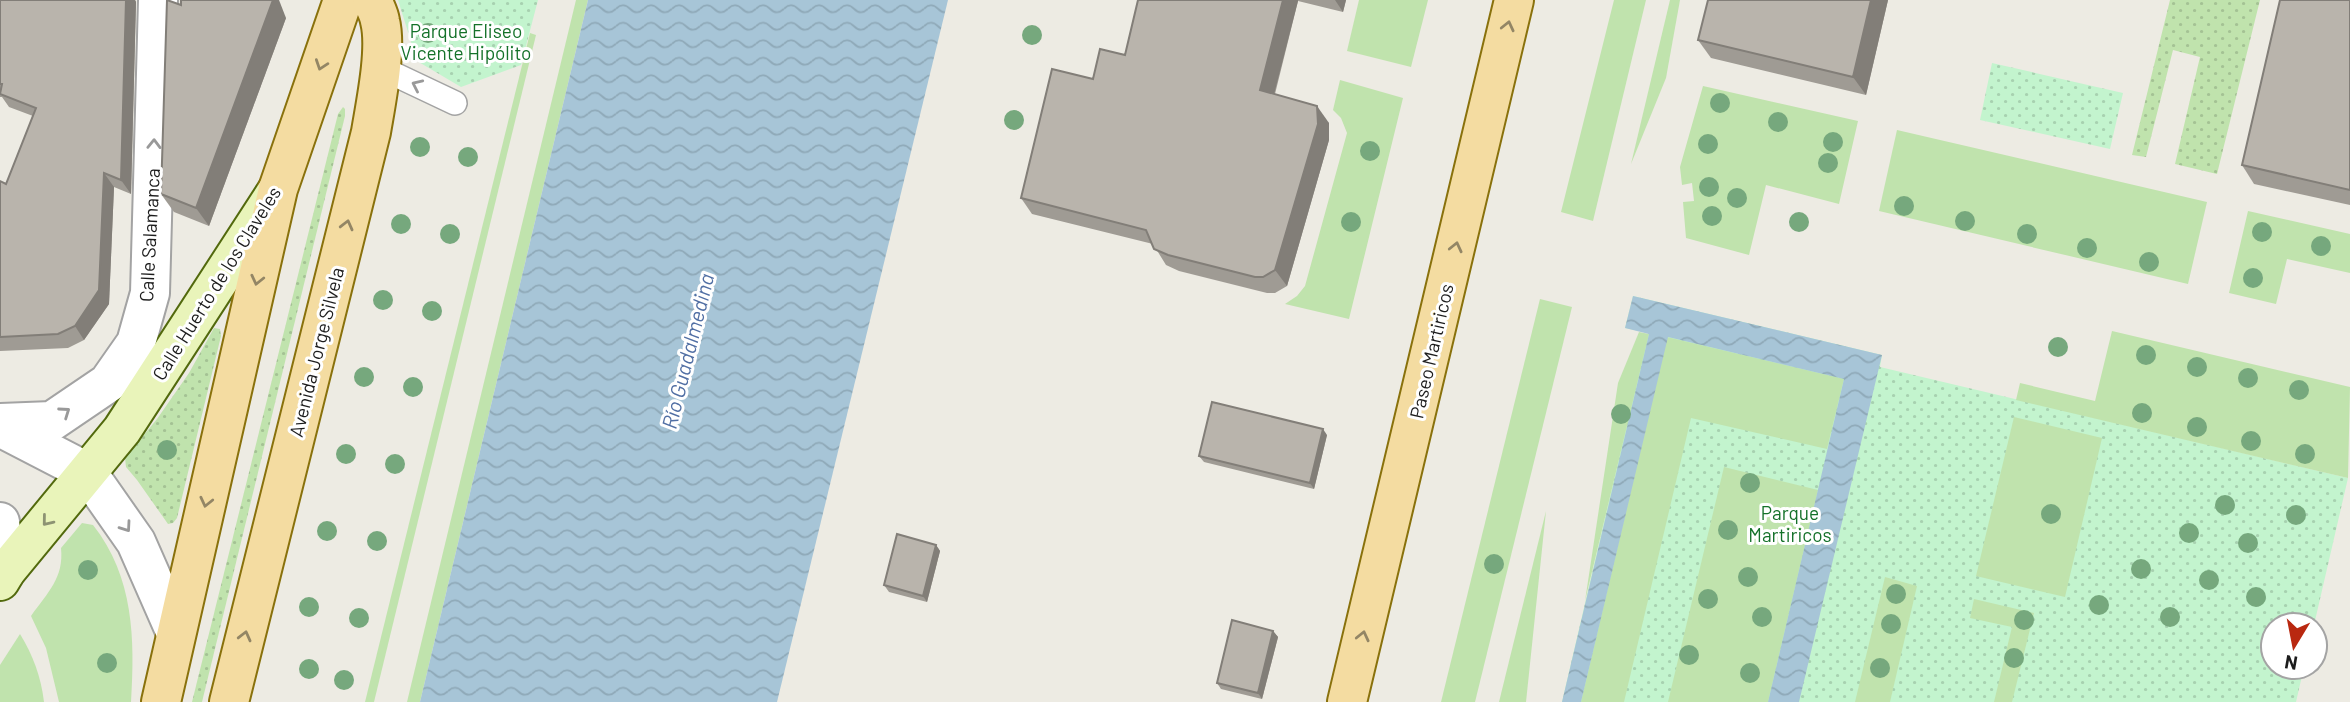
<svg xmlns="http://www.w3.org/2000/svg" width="2350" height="702" font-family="Barlow,sans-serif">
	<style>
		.grass { fill: url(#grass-dots) }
		.park { fill: url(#park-dots) }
		.garden { fill: #c0e3ad }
		.water { fill: url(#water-waves) }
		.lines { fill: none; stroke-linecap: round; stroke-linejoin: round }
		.service-casing { stroke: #a3a3a3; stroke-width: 26 }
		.minor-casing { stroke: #a3a3a3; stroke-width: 42 }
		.secondary-casing { stroke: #52690d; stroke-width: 42 }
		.primary-casing { stroke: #89710c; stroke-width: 42 }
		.service { stroke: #fff; stroke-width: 23 }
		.minor { stroke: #fff; stroke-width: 38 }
		.secondary { stroke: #e9f4ba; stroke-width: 38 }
		.primary { stroke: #f4dca1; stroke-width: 38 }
		.tree { fill: #76a87d }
		.wall { fill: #9f9b94 }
		.shaded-wall { fill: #827e78 }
		.building { fill: #b9b4ac; stroke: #827e78; stroke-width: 2 }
		.oneway { stroke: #938665 }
		.oneway2 { stroke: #999 }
		.oneway3 { stroke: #8d9373 }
		.labels { text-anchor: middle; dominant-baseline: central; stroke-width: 6; stroke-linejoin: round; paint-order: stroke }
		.park-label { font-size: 19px; fill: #147129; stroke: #fff }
		.street-label { font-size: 19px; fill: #1c1c1c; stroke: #fff }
		.water-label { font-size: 21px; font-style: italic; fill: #516fa4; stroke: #fff }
	</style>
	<defs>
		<pattern id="grass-dots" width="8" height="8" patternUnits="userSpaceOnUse" patternTransform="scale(1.75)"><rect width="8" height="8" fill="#c0e3ad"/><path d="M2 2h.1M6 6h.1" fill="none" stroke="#a4c294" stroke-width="1.8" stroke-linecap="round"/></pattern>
		<pattern id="park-dots" width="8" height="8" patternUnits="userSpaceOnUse" patternTransform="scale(1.75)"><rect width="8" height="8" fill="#c3f4ce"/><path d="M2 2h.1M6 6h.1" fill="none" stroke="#a7d1b0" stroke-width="1.8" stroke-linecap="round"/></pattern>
		<pattern id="water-waves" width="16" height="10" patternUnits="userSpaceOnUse" patternTransform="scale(1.75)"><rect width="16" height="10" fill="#a7c5d7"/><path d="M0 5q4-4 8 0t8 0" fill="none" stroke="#8fa9b8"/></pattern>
	</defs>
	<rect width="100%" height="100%" fill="#edebe3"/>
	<g class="grass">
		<path d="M2170,0H2260L2217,174L2175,164L2200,57L2173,50L2146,157L2132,155Z"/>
		<path d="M343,107L345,109V116L202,702H192L338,114Z"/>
		<path d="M214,328L220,329L221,336L177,518L173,523L168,524L137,480L126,467L125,458L157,419L189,373Z"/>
	</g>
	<g class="park">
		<path d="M398,0H538L521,65L461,87L417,61Z"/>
		<path d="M1992,63L2123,93L2110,149L1980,120Z"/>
		<path d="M1633,296L1882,355L1880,367L2348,478L2314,625H2273V667H2304L2296,702H1562L1648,333L1625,328Z"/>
	</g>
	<g class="garden">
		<path d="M576,0H588L420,702H407Z"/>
		<path d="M1359,0H1428L1411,67L1347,51Z"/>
		<path d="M1614,0H1646L1593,221L1561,212Z"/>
		<path d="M1670,0H1680L1666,78L1631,164Z"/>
		<path d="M530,33L536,35L374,702H365Z"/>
		<path d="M1340,80L1403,98L1349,319L1285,304L1297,296L1305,286L1347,133L1341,118L1333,110Z"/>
		<path d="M1703,86L1858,121L1839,204L1766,185L1749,255L1686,238L1683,202L1694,201L1692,183L1682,185L1680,167Z"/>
		<path d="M1897,130L2207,202L2188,284L1879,211Z"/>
		<path d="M2248,211L2350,234V273L2287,259L2276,304L2229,293Z"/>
		<path d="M1540,299L1572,307L1475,702H1441Z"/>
		<path d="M2112,331L2350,387L2348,478L2016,400L2020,383L2095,401Z"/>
		<path d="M1639,332L1649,334L1585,601L1618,383Z"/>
		<path d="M1667,337L1844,379L1827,449L1691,418L1624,702H1581Z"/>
		<path d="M2014,417L2102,438L2065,597L1976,576Z"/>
		<path d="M1724,467L1818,490L1768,702H1668Z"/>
		<path d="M1546,511L1526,702H1499Z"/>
		<path d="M82,523L93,525C134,577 135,639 131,702H59L46,648L31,616C48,592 64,578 61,548Z"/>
		<path d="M1885,577L1917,586L1890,702H1855Z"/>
		<path d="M1974,599L2034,613L2012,702H1994L2012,627L1970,618Z"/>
		<path d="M20,634C33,655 41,677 44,702H0V665Z"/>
	</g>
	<g class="water">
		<path d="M588,0H948L777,702H420Z"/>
		<path d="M1633,296L1882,355L1799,702H1768L1844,379L1668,337L1581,702H1562L1649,334L1625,328Z"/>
	</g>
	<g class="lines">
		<g class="service-casing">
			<path id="service" d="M379,67L455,103"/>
		</g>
		<g class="minor-casing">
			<g id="minor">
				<path d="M0,423L52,421L108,383L136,343L150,293L158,0"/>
				<path d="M0,427L87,472L136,542L176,633"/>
				<path d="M0,522L6,571"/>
			</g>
		</g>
		<g class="secondary-casing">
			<path id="secondary" d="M0,581L6,571L122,430L277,191"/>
		</g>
		<g class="primary-casing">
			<g id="primary">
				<path d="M161,702L278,189L343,0"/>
				<path d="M229,702L371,132C376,102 387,49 380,21C379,14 375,7 372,0"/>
				<path d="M1347,702L1514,0"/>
			</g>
		</g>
		<use href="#service" class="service"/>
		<use href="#minor" class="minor"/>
		<use href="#secondary" class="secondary"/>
		<use href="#primary" class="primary"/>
	</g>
	<g class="tree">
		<circle cx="428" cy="33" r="10"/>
		<circle cx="1032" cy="35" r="10"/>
		<circle cx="1720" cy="103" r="10"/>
		<circle cx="1014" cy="120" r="10"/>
		<circle cx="1778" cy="122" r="10"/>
		<circle cx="1833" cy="142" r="10"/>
		<circle cx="1708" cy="144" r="10"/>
		<circle cx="420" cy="147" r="10"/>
		<circle cx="1370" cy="151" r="10"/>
		<circle cx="468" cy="157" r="10"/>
		<circle cx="1828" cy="163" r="10"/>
		<circle cx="1709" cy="187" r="10"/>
		<circle cx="1737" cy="198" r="10"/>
		<circle cx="1904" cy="206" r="10"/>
		<circle cx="1712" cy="216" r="10"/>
		<circle cx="1965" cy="221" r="10"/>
		<circle cx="1351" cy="222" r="10"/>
		<circle cx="1799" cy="222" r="10"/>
		<circle cx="401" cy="224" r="10"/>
		<circle cx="2262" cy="232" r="10"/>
		<circle cx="450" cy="234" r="10"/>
		<circle cx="2027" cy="234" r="10"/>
		<circle cx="2321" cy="246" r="10"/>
		<circle cx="2087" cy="248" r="10"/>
		<circle cx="2149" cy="262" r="10"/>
		<circle cx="2253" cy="278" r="10"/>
		<circle cx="383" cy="300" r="10"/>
		<circle cx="432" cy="311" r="10"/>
		<circle cx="2058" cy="347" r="10"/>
		<circle cx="2146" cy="355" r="10"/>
		<circle cx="2197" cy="367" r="10"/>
		<circle cx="364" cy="377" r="10"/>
		<circle cx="2248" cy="378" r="10"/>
		<circle cx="413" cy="387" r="10"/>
		<circle cx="2299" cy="390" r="10"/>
		<circle cx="2142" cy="413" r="10"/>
		<circle cx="1621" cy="414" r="10"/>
		<circle cx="2197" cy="427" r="10"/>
		<circle cx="2251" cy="441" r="10"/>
		<circle cx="167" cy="450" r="10"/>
		<circle cx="346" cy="454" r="10"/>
		<circle cx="2305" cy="454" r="10"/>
		<circle cx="395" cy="464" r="10"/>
		<circle cx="1750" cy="483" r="10"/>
		<circle cx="2225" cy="505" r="10"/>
		<circle cx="2051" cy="514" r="10"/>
		<circle cx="2296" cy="515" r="10"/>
		<circle cx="1728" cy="530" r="10"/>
		<circle cx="327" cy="531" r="10"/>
		<circle cx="2189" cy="533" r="10"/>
		<circle cx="377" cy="541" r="10"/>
		<circle cx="2248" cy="543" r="10"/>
		<circle cx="1494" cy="564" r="10"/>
		<circle cx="2141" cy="569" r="10"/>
		<circle cx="88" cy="570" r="10"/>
		<circle cx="1748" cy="577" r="10"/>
		<circle cx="2209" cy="580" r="10"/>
		<circle cx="1896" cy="594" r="10"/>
		<circle cx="2256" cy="597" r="10"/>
		<circle cx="1708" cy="599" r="10"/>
		<circle cx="2099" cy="605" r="10"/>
		<circle cx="309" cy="607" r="10"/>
		<circle cx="1762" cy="617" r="10"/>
		<circle cx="2170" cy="617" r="10"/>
		<circle cx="359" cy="618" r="10"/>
		<circle cx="2024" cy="620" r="10"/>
		<circle cx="1891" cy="624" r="10"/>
		<circle cx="1689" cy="655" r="10"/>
		<circle cx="2014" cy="658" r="10"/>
		<circle cx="107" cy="663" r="10"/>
		<circle cx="1880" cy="668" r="10"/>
		<circle cx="309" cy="669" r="10"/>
		<circle cx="1750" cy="673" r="10"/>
		<circle cx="344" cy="680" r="10"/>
	</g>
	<g class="wall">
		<path d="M0,0H135L136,2L131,194L114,187L109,304L84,340L68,348L0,351V181L6,184L33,116L9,107L2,97H0Z"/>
		<path d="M1138,0H1346L1343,12L1298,1L1275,94L1329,123V140L1287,286L1275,293H1267L1179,271L1166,265L1153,244L1032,214L1021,198L1093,79L1125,55Z"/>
		<path d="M1708,0H1888L1866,95L1711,58L1698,40Z"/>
		<path d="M2350,0V205L2254,184L2242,165Z"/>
		<path d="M181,5L286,18L209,226L174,212L161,194Z"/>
		<path d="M1327,435L1314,489L1204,462L1199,456Z"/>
		<path d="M936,545L940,551L927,602L889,592L884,585Z"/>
		<path d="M1273,631L1278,637L1262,699L1221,689L1217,683Z"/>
	</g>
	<g class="shaded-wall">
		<path d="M126,0H135L136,2L131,194L121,180Z"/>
		<path d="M273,0H279L286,18L209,226L196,208Z"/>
		<path d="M1283,0H1298V1L1271,106L1260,90Z"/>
		<path d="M1335,0H1346L1343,12Z"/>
		<path d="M1871,0H1888L1866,95L1853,77Z"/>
		<path d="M1317,106L1329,123V140L1287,286L1275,270Z"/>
		<path d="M104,173L114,187L109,304L84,340L75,326Z"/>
		<path d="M1323,429L1327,435L1314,489L1310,483Z"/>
		<path d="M936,545L940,551L927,602L923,596Z"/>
		<path d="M1273,631L1278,637L1262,699L1258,693Z"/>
	</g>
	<g class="building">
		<path d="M0,0H126L121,180L104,173L99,290L75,326L58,334L0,337V181L6,184L36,108L0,94L2,84H0Z"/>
		<path d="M167,0L181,5V0H273L196,208L161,194Z"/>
		<path d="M1138,0H1283L1260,90L1317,106L1318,124L1275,270L1263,277H1255L1168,255L1154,249L1146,230L1021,198L1052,69L1093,79L1100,49L1125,55Z"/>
		<path d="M1708,0H1871L1853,77L1698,40Z"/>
		<path d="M2280,0H2350V190L2242,165Z"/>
		<path d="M1212,402L1323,429L1310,483L1199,456Z"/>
		<path d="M897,534L936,545L923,596L884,585Z"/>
		<path d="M1232,620L1273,631L1258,693L1217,683Z"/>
	</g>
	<defs><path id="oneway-chevron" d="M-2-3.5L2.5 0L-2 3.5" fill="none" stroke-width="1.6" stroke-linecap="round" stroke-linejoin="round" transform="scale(1.75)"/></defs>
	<g class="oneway">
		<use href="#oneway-chevron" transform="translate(1508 26) rotate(-77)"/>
		<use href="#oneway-chevron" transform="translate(321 65) rotate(109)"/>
		<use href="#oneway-chevron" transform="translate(347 225) rotate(-76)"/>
		<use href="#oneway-chevron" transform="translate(1456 247) rotate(-77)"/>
		<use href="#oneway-chevron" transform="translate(257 280) rotate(103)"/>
		<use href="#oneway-chevron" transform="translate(206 502) rotate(103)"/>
		<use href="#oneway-chevron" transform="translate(245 636) rotate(-76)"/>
		<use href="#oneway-chevron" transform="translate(1363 636) rotate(-77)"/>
	</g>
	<g class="oneway2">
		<use href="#oneway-chevron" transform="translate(417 85) rotate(-155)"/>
		<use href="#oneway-chevron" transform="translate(154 144) rotate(-89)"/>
		<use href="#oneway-chevron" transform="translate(65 412) rotate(-35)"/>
		<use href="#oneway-chevron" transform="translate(126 527) rotate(55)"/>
	</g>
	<use class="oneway3" href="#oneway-chevron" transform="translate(47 521) rotate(129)"/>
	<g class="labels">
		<g class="park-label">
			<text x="466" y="30">Parque Eliseo<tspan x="466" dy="22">Vicente Hipólito</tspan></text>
			<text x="1790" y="512">Parque<tspan x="1790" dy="22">Martiricos</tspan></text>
		</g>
		<g class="street-label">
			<text transform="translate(149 235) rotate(-87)">Calle Salamanca</text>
			<text transform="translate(216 283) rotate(-58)">Calle Huerto de los Claveles</text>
			<text transform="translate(1431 351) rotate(-77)">Paseo Martiricos</text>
			<text transform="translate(316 352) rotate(-76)">Avenida Jorge Silvela</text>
		</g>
		<g class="water-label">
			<text transform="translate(687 351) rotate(-76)">Río Guadalmedina</text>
		</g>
	</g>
	<g transform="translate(2294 646) rotate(190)"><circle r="33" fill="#ffffff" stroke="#a4a4a4" stroke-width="2"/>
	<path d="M0-5L12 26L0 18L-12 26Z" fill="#b92810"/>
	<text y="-10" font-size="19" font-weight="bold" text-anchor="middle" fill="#1c1c1c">N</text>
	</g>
</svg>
